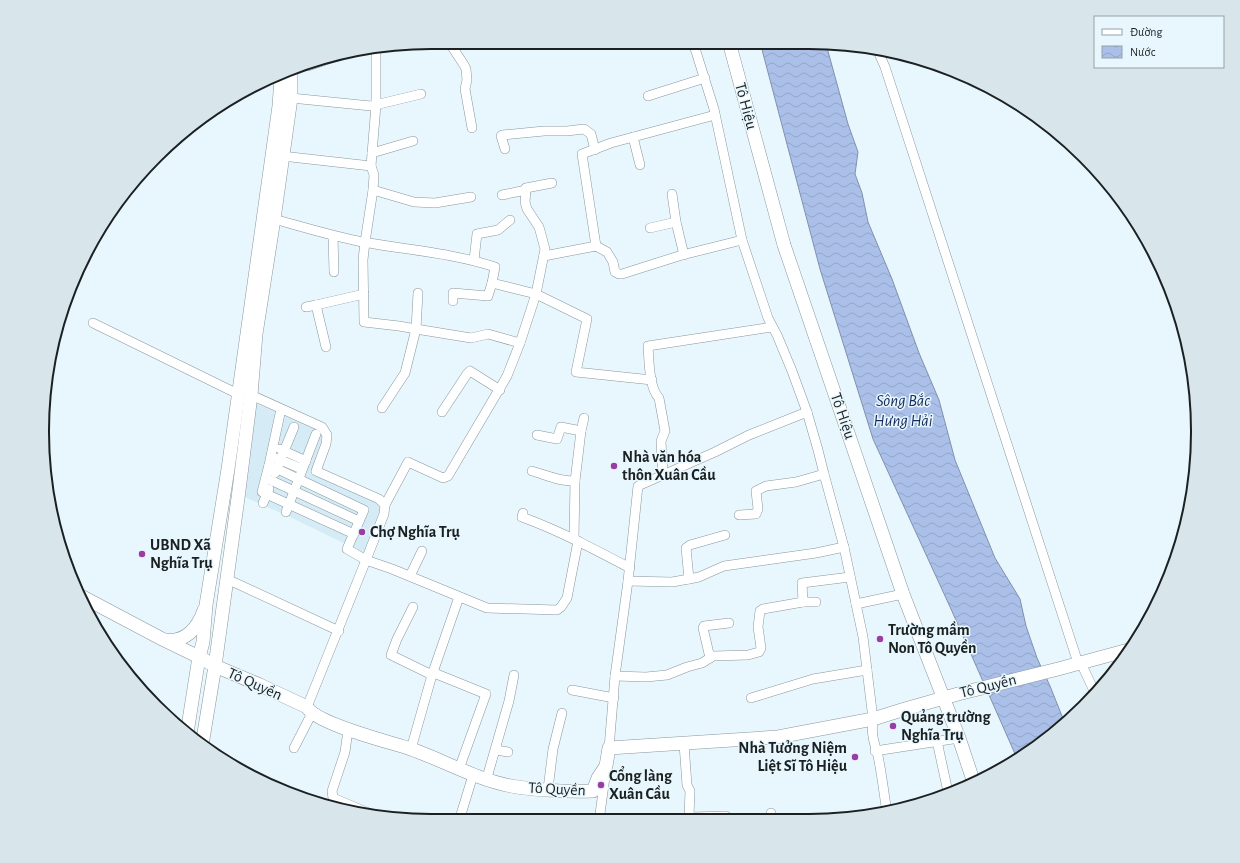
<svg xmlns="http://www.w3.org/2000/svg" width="1240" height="863" font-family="'Alegreya Sans',sans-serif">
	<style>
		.built { fill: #d5ecf6 }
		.water { fill: url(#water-waves); stroke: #8090ad }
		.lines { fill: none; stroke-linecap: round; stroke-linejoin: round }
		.street-casing { stroke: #89979d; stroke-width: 10 }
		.secondary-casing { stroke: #89979d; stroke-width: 14 }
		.street { stroke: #fff; stroke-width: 9 }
		.secondary { stroke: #fff; stroke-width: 13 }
		.poi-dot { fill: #9b3ca5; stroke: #e8f7fd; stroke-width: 1.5 }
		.labels { text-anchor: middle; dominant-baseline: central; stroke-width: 3; stroke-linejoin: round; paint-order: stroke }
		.street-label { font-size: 16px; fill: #1b2022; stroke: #e8f7fd }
		.poi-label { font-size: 16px; font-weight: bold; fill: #1b2022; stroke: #e8f7fd; text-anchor: start }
		.water-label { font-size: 17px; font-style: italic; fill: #162b5d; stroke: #e8f7fd }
		.rim { fill: none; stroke: #1b2022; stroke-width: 2 }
	</style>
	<defs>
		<pattern id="water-waves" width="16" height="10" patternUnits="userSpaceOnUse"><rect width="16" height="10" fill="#abc0e9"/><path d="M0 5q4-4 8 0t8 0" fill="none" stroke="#93a5c8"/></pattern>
	</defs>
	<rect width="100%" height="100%" fill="#e8f7fd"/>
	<path class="built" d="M241,391L312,422L327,435L316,471L384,503L368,555L290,517L233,492Z"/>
	<path class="water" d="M760,42H809L826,44L848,124L858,152L855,174L862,193L868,222L892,279L919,353L939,400L955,460L995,558L1020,599L1026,626L1037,658L1050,686L1064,721L1016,756L951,609L873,439L820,269Z"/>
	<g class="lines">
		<g class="street-casing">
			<g id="street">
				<path d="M449,42L464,65L466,69L467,80L465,89L472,128"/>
				<path d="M693,42L714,109L742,240L768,318L777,335L792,371L807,412L818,450L824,474L844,547L863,637L873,719C871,735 874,742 878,756C882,775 884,794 887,813"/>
				<path d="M553,45L562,42"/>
				<path d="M877,49L885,67L1078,663"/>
				<path d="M308,66L343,54"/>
				<path d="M648,96L705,78"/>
				<path d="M291,98L371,106L421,94"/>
				<path d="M633,137L640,165"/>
				<path d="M505,149L501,136L502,135L544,131H567L584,129L591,134L595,150"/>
				<path d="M372,153L413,141"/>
				<path d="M282,156L371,166L376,105V49"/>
				<path d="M371,166L374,175L373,190"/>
				<path d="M526,190V188L552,183"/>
				<path d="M672,194L676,222L684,255"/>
				<path d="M274,219C303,227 332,236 363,242C407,250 453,253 495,267L492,283L536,294L587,319L576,372L652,380"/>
				<path d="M650,228L676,222"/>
				<path d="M333,236L334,272"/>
				<path d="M596,246L582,154L611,143L715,115"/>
				<path d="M544,256L596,246L607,252L613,262L615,272L619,274H622L682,255L742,240"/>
				<path d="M474,260L477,234L498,230L510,220"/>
				<path d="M418,293L416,329L471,338L488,334L520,343"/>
				<path d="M453,301V293L488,296L492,283"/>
				<path d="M306,307L316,305"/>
				<path d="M93,323L238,394"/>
				<path d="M326,347L316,305L364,294"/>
				<path d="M251,395L322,427L327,435L326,444L316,471L379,499L385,505L384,514L366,560L307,707"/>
				<path d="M382,408L405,373L416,329L399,326L364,322L363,260L365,242L373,190L414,202L435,203L471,197"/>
				<path d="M281,409L269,465L364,510L347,549L366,560L392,569L487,608L557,610L561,607L567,598L578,541"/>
				<path d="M442,412L467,374L470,371L500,390"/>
				<path d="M581,431L584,418"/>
				<path d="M537,435L557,439L561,427L581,431L575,481L574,538"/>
				<path d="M280,449L306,461"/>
				<path d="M276,458L302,469"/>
				<path d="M269,465L262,492L354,534"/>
				<path d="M532,471C546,475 560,482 575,481"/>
				<path d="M275,473L294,427"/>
				<path d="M663,475L661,441L665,431L659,398C649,388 649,360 648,346L772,327"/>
				<path d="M266,478L359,521"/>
				<path d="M263,503L269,489"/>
				<path d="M385,505L408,462L443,478L448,476L507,376L520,343L536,294L545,249L539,227L527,209L525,202L526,190L502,195"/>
				<path d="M286,512L316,434"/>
				<path d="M523,513L522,517C560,531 594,549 630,568"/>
				<path d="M739,515L756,514L758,509L756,491L766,486L796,482L824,474"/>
				<path d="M410,576L422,551"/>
				<path d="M227,579L339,631"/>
				<path d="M689,579L699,577L724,566L816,553L844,547"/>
				<path d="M628,581L672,582L689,579L686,548L690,545L725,535"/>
				<path d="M803,602H816"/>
				<path d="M856,604L903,594"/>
				<path d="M413,607L397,639L391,655L432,675"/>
				<path d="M710,658L703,628L704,626L729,623"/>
				<path d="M1081,663L1095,693"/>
				<path d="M434,673L486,694L459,769"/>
				<path d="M615,676L646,677L667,675L687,667L702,663L713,656L748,655L759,652L761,648L758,627L760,611L763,609L803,602L802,583L850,577"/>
				<path d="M572,690L614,698"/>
				<path d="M751,698L813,679L867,670"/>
				<path d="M348,730L345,752L332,791L333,798L376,816"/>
				<path d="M937,741L948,792"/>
				<path d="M684,744L687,785L690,791L689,816L691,817L726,816"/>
				<path d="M294,748L312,713"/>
				<path d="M609,748L615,676L628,581L638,486L715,452L749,435L807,412"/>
				<path d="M411,749L432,675L459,597"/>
				<path d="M496,750L508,752"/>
				<path d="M875,751L959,738"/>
				<path d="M486,781L509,701L514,675"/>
				<path d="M548,789L553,749L562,713"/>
				<path d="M771,813V821"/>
				<path d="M459,821L473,775"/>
				<path d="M599,821L606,770"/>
			</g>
		</g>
		<g class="secondary-casing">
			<g id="secondary">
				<path d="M729,42L784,245L903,594L959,738L974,783"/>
				<path d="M79,595L164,640L199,657L215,666L260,685L307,707C316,724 390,742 411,749C445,761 475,779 511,786C534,790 569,792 593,791L598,778L606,766L609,748L778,737L873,719L905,709L958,694L1058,669L1132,649"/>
				<path d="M165,640C185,643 198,628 204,610"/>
				<path d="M187,733L199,657L203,642L206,605L228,469L279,106L281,78"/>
				<path d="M202,745L215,666L238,498L251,395L256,334L274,219L291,98V73"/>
			</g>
		</g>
		<use href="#street" class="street"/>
		<use href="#secondary" class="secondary"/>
	</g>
	<g class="poi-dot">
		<circle cx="614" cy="466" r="4"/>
		<circle cx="362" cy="532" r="4"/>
		<circle cx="142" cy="554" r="4"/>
		<circle cx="880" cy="639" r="4"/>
		<circle cx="893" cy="726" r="4"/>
		<circle cx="855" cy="757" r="4"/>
		<circle cx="601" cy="785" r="4"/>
	</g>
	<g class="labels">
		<g class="street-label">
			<text transform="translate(746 106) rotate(75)">Tô Hiệu</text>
			<text transform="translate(843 416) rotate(71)">Tô Hiệu</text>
			<text transform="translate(255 684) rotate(24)">Tô Quyền</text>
			<text transform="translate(988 686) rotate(-14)">Tô Quyền</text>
			<text transform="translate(557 789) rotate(3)">Tô Quyền</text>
		</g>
		<g class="poi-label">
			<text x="622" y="457">Nhà văn hóa<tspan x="622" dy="18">thôn Xuân Cầu</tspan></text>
			<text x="370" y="532">Chợ Nghĩa Trụ</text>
			<text x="150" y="545">UBND Xã<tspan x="150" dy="18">Nghĩa Trụ</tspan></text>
			<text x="888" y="630">Trường mầm<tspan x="888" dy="18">Non Tô Quyền</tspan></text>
			<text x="901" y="717">Quảng trường<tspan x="901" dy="18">Nghĩa Trụ</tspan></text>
			<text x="847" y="748" text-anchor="end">Nhà Tưởng Niệm<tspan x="847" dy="18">Liệt Sĩ Tô Hiệu</tspan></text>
			<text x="609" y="776">Cổng làng<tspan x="609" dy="18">Xuân Cầu</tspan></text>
		</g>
		<g class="water-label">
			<text x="903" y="400">Sông Bắc<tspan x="903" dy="20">Hưng Hải</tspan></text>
		</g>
	</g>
	<path d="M0 0H1240V863H0ZM431 49H809A382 382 0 0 1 1191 431V432A382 382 0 0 1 809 814H431A382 382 0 0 1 49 432V431A382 382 0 0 1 431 49Z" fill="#d8e6eb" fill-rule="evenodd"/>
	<path class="rim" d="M431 49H809A382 382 0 0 1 1191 431V432A382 382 0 0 1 809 814H431A382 382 0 0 1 49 432V431A382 382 0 0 1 431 49Z"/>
	<rect x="1094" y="16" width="130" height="52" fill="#e8f7fd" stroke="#96a1a5"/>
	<rect x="1102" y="29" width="20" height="6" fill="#ffffff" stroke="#96a1a5"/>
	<text x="1130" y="36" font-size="12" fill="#1b2022">Đường</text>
	<rect x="1102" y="46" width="20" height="12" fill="url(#water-waves)" stroke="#96a1a5"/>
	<text x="1130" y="56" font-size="12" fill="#1b2022">Nước</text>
</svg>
